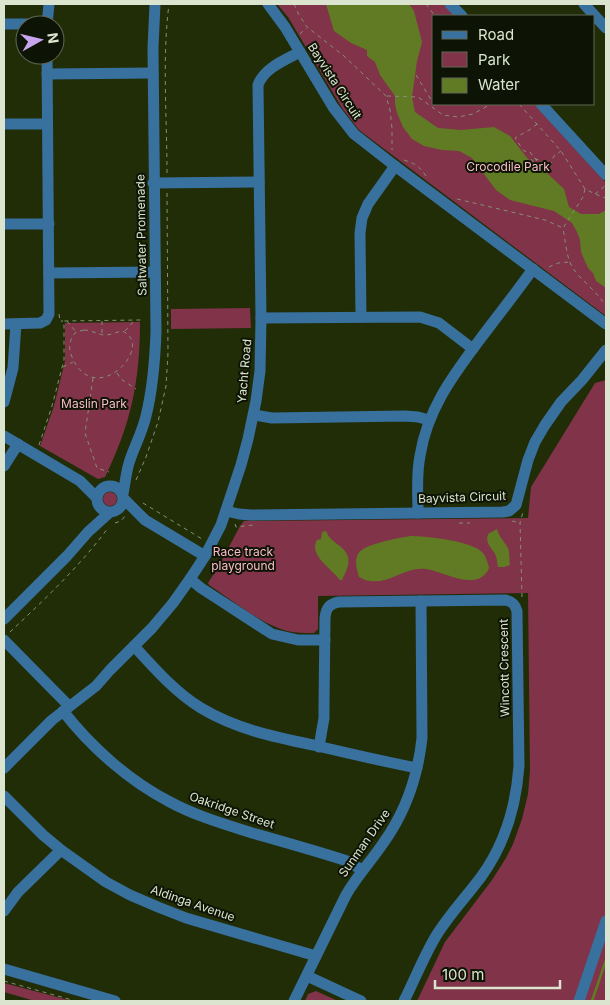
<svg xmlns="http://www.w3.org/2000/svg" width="610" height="1005" font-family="Inter,sans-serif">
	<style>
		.green { fill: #803349 }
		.water { fill: #607b23 }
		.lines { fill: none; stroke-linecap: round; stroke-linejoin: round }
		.stream { stroke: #607b23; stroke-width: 2.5 }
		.path { stroke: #859072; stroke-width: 1; stroke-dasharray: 4 4; stroke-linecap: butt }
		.minor { stroke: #38709e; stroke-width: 11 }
		.labels { text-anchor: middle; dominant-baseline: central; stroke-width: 4; stroke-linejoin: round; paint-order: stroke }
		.street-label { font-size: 12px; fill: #dbe4ce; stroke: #0e1405 }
		.park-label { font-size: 12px; fill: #f9bcc9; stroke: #0e1405 }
	</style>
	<rect width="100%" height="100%" fill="#212d07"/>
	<g class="green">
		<path d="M277,4H444L455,16H434V104H534L606,183V316L359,130L342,108L288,17Z"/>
		<path d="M250,308L251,328L171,329V309Z"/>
		<path d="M140,322C140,381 131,424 105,477L98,479L40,446L54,406L65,361V323Z"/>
		<path d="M606,380V1001H417L445,942L492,880L506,858L513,844L522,819L528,794L530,770L528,593L318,596V629L314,633C305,633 296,633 287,631C261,624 232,600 209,585L208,583L220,564L240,526L244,521L528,518L531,487L595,383Z"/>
		<circle cx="110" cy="499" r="7"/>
		<path d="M4,983L72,1001H35L4,992Z"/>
		<path d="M316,991L338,1001H305L308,994Z"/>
	</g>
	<g class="water">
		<path d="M326,4H409L414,11L422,42L417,61L412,97L415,112L438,128L461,130L494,127L510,136L528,159L548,174L564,189L569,207L581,214H599L606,210V288L596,281L593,273L588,268L581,252L580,240L577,232L572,223L554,211L510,200L496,190L472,158L459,151L442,150L424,146L412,139L403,127L397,113L395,104V96L380,75L375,62L367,56V50L351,43L334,31Z"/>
		<path d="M497,529C499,537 504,541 508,548C510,553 509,560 510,565L504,567H498C497,563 497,557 495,554C491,547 485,543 488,534Z"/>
		<path d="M326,531C329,538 331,539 337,544C353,555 350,564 342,580H340C332,569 308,555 317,540L321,539L322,532Z"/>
		<path d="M410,536C426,536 473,541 483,553C486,557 488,563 489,568C478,593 445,572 426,569C406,566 390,584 370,581C366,581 362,578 359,577C357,569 354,562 358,554C363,544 399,538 410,536Z"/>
	</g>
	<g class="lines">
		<path class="stream" d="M592,1001L606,960"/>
		<g class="path">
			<path d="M294,4L299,15L307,27L344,56L386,96L390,110L392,128V150"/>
			<path d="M426,4L435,16"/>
			<path d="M300,34L306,28"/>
			<path d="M432,62L434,60"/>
			<path d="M416,75L436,108"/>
			<path d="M387,96L418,97L443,115L458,117L473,114L491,104"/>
			<path d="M519,104L561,151L585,189L595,194L606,198"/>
			<path d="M537,124L531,129L515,138L524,151L530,152L534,158L537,160L534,163L531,159L534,158L550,165L554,156L561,151"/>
			<path d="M404,160C416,164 419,166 426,176"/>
			<path d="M167,173C167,117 162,59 169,4"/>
			<path d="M585,189L583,197L563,228C565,239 566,250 569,260C574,275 590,285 599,297C602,300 604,303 606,307"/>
			<path d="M595,194L606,185"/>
			<path d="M457,199L545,220L563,228"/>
			<path d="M549,267L558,263L569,262"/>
			<path d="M59,314L60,321H63"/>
			<path d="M67,321L76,332"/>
			<path d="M102,321V334"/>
			<path d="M84,330C92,330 98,335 105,335C111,335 117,332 122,331C157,345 95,411 72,357C68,348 69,340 76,332Z"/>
			<path d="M125,331L134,321"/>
			<path d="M63,367L73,362"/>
			<path d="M117,373L121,379L136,389"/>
			<path d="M93,378L85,433L97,468L109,472"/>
			<path d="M39,445L52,406L64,360V321L141,320"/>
			<path d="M136,480L146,457L158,422L166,386L168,353L167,192"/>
			<path d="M143,503L202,539"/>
			<path d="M512,521L520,523"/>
			<path d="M115,523L121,521L125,516"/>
			<path d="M459,523H470"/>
			<path d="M235,524L236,527L253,525"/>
			<path d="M220,550L226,552"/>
			<path d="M522,597L520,523L523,512"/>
			<path d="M10,632C44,600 80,566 108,528"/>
			<path d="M4,981L72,1000"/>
		</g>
		<g class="minor">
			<path d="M268,4L285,27L333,107L354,134L395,166L606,324"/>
			<path d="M450,4L462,16"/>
			<path d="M584,4L606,28"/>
			<path d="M4,24H47"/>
			<path d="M47,25L49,4"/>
			<path d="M47,74L153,73"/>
			<path d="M541,104L606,175"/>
			<path d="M4,124H47"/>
			<path d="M153,183L259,182"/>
			<path d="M4,224H49"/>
			<path d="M49,273L155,272"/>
			<path d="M361,317L360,233L362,218L368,204L395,166"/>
			<path d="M261,318L420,317L439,323L473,349"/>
			<path d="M4,324L40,323L46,320L49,314L47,55"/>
			<path d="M4,402L13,368L16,324"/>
			<path d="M254,415L272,418L405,416L418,417L429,420"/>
			<path d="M4,436L80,481L97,498"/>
			<path d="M4,466L18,444"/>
			<circle cx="110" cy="499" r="13"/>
			<path d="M123,494C125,484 126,473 129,463C134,447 142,433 146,416C153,388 155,360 156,332L153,48L155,4"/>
			<path d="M124,499L145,520L205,556"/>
			<path d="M226,511L239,514L251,515L503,512L509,511L516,505L528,460L535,442L545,425L561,402L582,380L606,350"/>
			<path d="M418,513C418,494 416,475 420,456C427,411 451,378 478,342C496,318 515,294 533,269"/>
			<path d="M190,579L201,588L272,634L298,640H325"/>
			<path d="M4,619L67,556L88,532L109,513"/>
			<path d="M4,640L69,706"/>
			<path d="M134,646C153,667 176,693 201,708C236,729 274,737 313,745C347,753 382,761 417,768"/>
			<path d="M63,711C91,747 129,781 170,802C196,816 224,824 252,833C284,842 316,851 347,861L362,870"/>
			<path d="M319,747L324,718V706L325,618C326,608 329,604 339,602L505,600C512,601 515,604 517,611L519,766C516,807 505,844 481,877C466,897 449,915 436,936C424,956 415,979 404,1001"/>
			<path d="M4,768L52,720L96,686L110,670L152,628L173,603L190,579L205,556L221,525L241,465L248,439L256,401L260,371L261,318L258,85C264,68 285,60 300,52"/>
			<path d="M4,796L43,835L61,850L106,882L130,895L158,907L186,918L316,956"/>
			<path d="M4,911L18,892L61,850"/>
			<path d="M4,969L115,1001"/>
			<path d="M307,976L361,1001"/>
			<path d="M294,1001L346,895C357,876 372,860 384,842C406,811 418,775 422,738L421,601"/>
			<path d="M579,1001L606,921"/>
		</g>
	</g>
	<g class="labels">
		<g class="street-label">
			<text transform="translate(335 81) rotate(57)">Bayvista Circuit</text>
			<text transform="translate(141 235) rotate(-91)">Saltwater Promenade</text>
			<text transform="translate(244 371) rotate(-85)">Yacht Road</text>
			<text transform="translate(462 497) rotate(-2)">Bayvista Circuit</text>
			<text transform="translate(504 668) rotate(-91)">Wincott Crescent</text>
			<text transform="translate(232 810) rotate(19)">Oakridge Street</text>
			<text transform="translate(364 843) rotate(-55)">Sunman Drive</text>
			<text transform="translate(193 903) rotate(19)">Aldinga Avenue</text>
		</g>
		<g class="park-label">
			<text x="508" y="166">Crocodile Park</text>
			<text x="94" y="403">Maslin Park</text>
			<text x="243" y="551">Race track<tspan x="243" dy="14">playground</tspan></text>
		</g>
	</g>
	<rect width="610" height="1005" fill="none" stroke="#dbe4ce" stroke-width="10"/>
	<rect x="432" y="15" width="162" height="90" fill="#0e1405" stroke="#606755"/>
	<rect x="442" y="31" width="25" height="8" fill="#38709e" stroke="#606755"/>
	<text x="478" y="40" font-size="15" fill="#dbe4ce">Road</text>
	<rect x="442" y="52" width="25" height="15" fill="#803349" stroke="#606755"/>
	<text x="478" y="65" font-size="15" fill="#dbe4ce">Park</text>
	<rect x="442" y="78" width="25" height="15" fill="#607b23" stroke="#606755"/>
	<text x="478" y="90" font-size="15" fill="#dbe4ce">Water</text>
	<g transform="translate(40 40) rotate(82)"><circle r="24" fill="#0e1405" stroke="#606755"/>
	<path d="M0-4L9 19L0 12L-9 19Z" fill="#c8a6ef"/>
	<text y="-8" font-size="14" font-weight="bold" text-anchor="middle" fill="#dbe4ce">N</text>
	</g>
	<path d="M435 980v8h125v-8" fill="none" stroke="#dbe4ce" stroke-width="2.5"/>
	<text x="442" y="980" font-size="15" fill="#dbe4ce" stroke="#0e1405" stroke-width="4" paint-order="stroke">100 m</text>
</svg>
